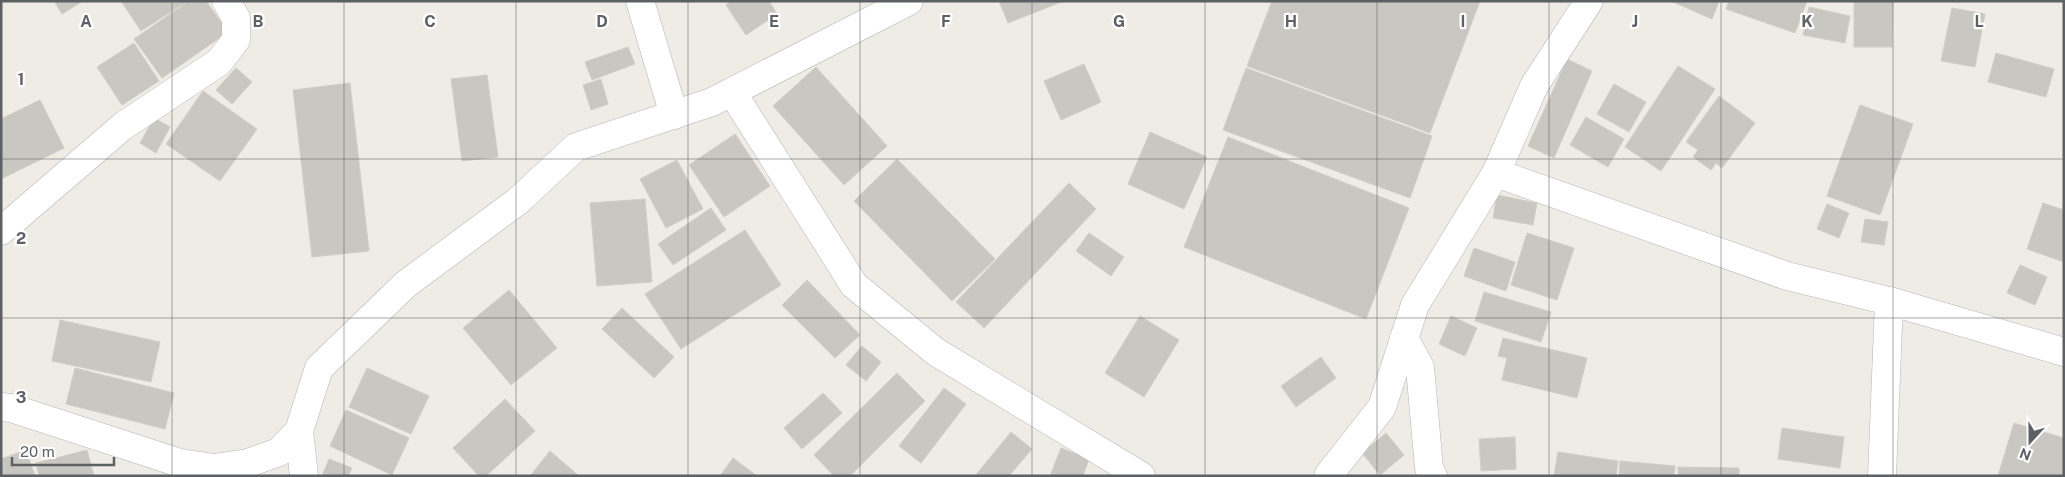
<svg xmlns="http://www.w3.org/2000/svg" width="2065" height="477" font-family="'Public Sans',sans-serif">
	<style>
		.building { fill: #c9c7c2; stroke: #d2cec4 }
		.lines { fill: none; stroke-linecap: round; stroke-linejoin: round }
		.street-casing { stroke: #b2b5b9; stroke-width: 29 }
		.street { stroke: #fff; stroke-width: 28 }
		.grid { fill: none; stroke: #5d6064; stroke-width: 1; stroke-opacity: 0.55 }
		.grid-label { font-size: 16px; text-anchor: middle; font-weight: bold; fill: #5d6064; stroke: #fff; stroke-width: 4.5; stroke-linejoin: round; paint-order: stroke }
	</style>
	<rect width="100%" height="100%" fill="#eeece5"/>
	<g class="building">
		<path d="M54,1H83L62,14Z"/>
		<path d="M121,1H188L141,31Z"/>
		<path d="M189,1H206L228,32L162,78L134,39Z"/>
		<path d="M731,1H769L777,14L746,35L726,5Z"/>
		<path d="M999,1H1064L1008,23Z"/>
		<path d="M1272,1H1480L1430,133L1247,66Z"/>
		<path d="M1671,1H1719L1712,19Z"/>
		<path d="M1729,1H1807L1795,33L1726,9Z"/>
		<path d="M1854,1H1893L1892,47H1854Z"/>
		<path d="M1809,7L1850,16L1845,43L1803,35Z"/>
		<path d="M1952,8L1985,14L1975,67L1941,61Z"/>
		<path d="M134,43L159,81L122,105L97,67Z"/>
		<path d="M628,47L635,64L592,80L585,62Z"/>
		<path d="M1996,53L2054,69L2046,97L1988,82Z"/>
		<path d="M1567,59L1592,71L1554,158L1528,146Z"/>
		<path d="M1084,64L1101,102L1061,120L1044,81Z"/>
		<path d="M1678,66L1715,89L1661,171L1625,147Z"/>
		<path d="M816,67L887,146L844,185L773,106Z"/>
		<path d="M236,68L252,82L232,104L216,90Z"/>
		<path d="M1246,68L1432,136L1410,198L1223,130Z"/>
		<path d="M487,75L498,157L462,161L451,79Z"/>
		<path d="M601,79L608,104L591,110L583,85Z"/>
		<path d="M350,83L369,251L312,257L293,90Z"/>
		<path d="M1614,84L1646,102L1629,132L1597,114Z"/>
		<path d="M203,91L257,129L220,181L166,144Z"/>
		<path d="M1719,96L1755,123L1722,168L1716,163L1711,170L1693,157L1698,150L1686,142Z"/>
		<path d="M40,100L64,148L1,179V119Z"/>
		<path d="M1860,105L1913,124L1880,215L1827,196Z"/>
		<path d="M1586,117L1624,139L1608,167L1570,145Z"/>
		<path d="M154,118L170,127L156,153L140,143Z"/>
		<path d="M1150,132L1207,157L1184,209L1128,184Z"/>
		<path d="M735,134L770,186L724,217L689,165Z"/>
		<path d="M1228,137L1409,208L1366,319L1184,247Z"/>
		<path d="M897,159L995,259L952,301L854,201Z"/>
		<path d="M677,160L703,209L666,228L640,179Z"/>
		<path d="M1069,183L1096,209L984,328L956,302Z"/>
		<path d="M1497,195L1537,203L1533,225L1493,218Z"/>
		<path d="M645,199L652,282L597,286L590,203Z"/>
		<path d="M2043,203L2064,210V262L2027,249Z"/>
		<path d="M1827,204L1849,213L1839,238L1817,229Z"/>
		<path d="M711,208L726,230L673,265L658,244Z"/>
		<path d="M1865,219L1888,222L1884,245L1861,242Z"/>
		<path d="M745,230L781,285L681,349L645,294Z"/>
		<path d="M1089,233L1124,257L1111,276L1076,251Z"/>
		<path d="M1527,233L1574,248L1557,300L1511,285Z"/>
		<path d="M1474,248L1515,262L1506,291L1464,276Z"/>
		<path d="M2020,265L2047,277L2035,305L2007,293Z"/>
		<path d="M807,280L860,335L835,358L782,305Z"/>
		<path d="M509,290L557,348L511,385L463,328Z"/>
		<path d="M1484,292L1551,312L1541,342L1475,321Z"/>
		<path d="M622,308L674,357L654,378L602,329Z"/>
		<path d="M1140,316L1179,340L1144,397L1105,373Z"/>
		<path d="M1451,316L1477,328L1465,356L1439,344Z"/>
		<path d="M60,320L160,342L151,382L52,361Z"/>
		<path d="M1503,338L1587,358L1577,398L1502,380L1507,358L1498,356Z"/>
		<path d="M862,346L881,362L866,381L846,365Z"/>
		<path d="M1321,357L1336,378L1296,407L1281,386Z"/>
		<path d="M75,368L174,393L165,429L66,404Z"/>
		<path d="M367,368L429,396L411,434L349,407Z"/>
		<path d="M897,373L925,401L850,476H834L814,455Z"/>
		<path d="M944,388L966,404L921,463L899,446Z"/>
		<path d="M823,393L842,413L802,449L784,428Z"/>
		<path d="M505,399L535,431L486,476H479L453,448Z"/>
		<path d="M346,410L409,438L392,475L330,446Z"/>
		<path d="M2014,423L2064,438V476H1998Z"/>
		<path d="M1782,428L1844,437L1840,468L1778,459Z"/>
		<path d="M1011,432L1032,449L1009,476H975Z"/>
		<path d="M1386,433L1404,455L1380,475L1362,453Z"/>
		<path d="M1515,437L1516,469L1481,471L1479,439Z"/>
		<path d="M1061,448L1089,459L1083,476H1050Z"/>
		<path d="M26,450L35,476H1V459Z"/>
		<path d="M87,450L94,476H39L36,463Z"/>
		<path d="M550,451L579,476H530Z"/>
		<path d="M1558,452L1618,461L1616,476H1554Z"/>
		<path d="M733,458L757,476H720Z"/>
		<path d="M329,459L352,468L348,476H322Z"/>
		<path d="M1620,461L1675,466L1674,476H1619Z"/>
		<path d="M1678,467L1739,468V476H1678Z"/>
	</g>
	<g class="lines">
		<g class="street-casing">
			<g id="street">
				<path d="M640,1L674,115"/>
				<path d="M732,92L854,285L936,352L1141,476"/>
				<path d="M1496,173L1787,276L1889,301L2064,352"/>
				<path d="M1,231L123,126L219,62L236,40V18L226,1"/>
				<path d="M1404,338L1420,367L1429,468L1433,476"/>
				<path d="M1,407L11,408L180,463L214,468L248,463L279,452L299,431"/>
				<path d="M304,476L299,431L319,368L406,284L518,201L576,147L712,102L909,1"/>
				<path d="M1328,476L1382,407L1415,305L1496,173L1534,86L1589,1"/>
				<path d="M1882,476L1889,301"/>
			</g>
		</g>
		<use href="#street" class="street"/>
	</g>
	<path class="grid" d="M172,1V476M344,1V476M516,1V476M688,1V476M860,1V476M1032,1V476M1205,1V476M1377,1V476M1549,1V476M1721,1V476M1893,1V476M1,159H2064M1,318H2064"/>
	<g class="grid-label">
		<text x="86" y="27">A</text>
		<text x="258" y="27">B</text>
		<text x="430" y="27">C</text>
		<text x="602" y="27">D</text>
		<text x="774" y="27">E</text>
		<text x="946" y="27">F</text>
		<text x="1119" y="27">G</text>
		<text x="1291" y="27">H</text>
		<text x="1463" y="27">I</text>
		<text x="1635" y="27">J</text>
		<text x="1807" y="27">K</text>
		<text x="1979" y="27">L</text>
		<text x="21" y="85">1</text>
		<text x="21" y="244">2</text>
		<text x="21" y="403">3</text>
	</g>
	<rect width="2065" height="477" fill="none" stroke="#5d6064" stroke-width="5"/>
	<g transform="translate(2030 442) rotate(201)" stroke="#ffffff" stroke-width="4" paint-order="stroke">
	<path d="M0-4L9 19L0 12L-9 19Z" fill="#5d6064"/>
	<text y="-8" font-size="14" font-weight="bold" text-anchor="middle" fill="#5d6064">N</text>
	</g>
	<path d="M12 457v8h102v-8" fill="none" stroke="#5d6064" stroke-width="2.5"/>
	<text x="20" y="457" font-size="15" fill="#5d6064" stroke="#ffffff" stroke-width="4" paint-order="stroke">20 m</text>
</svg>
